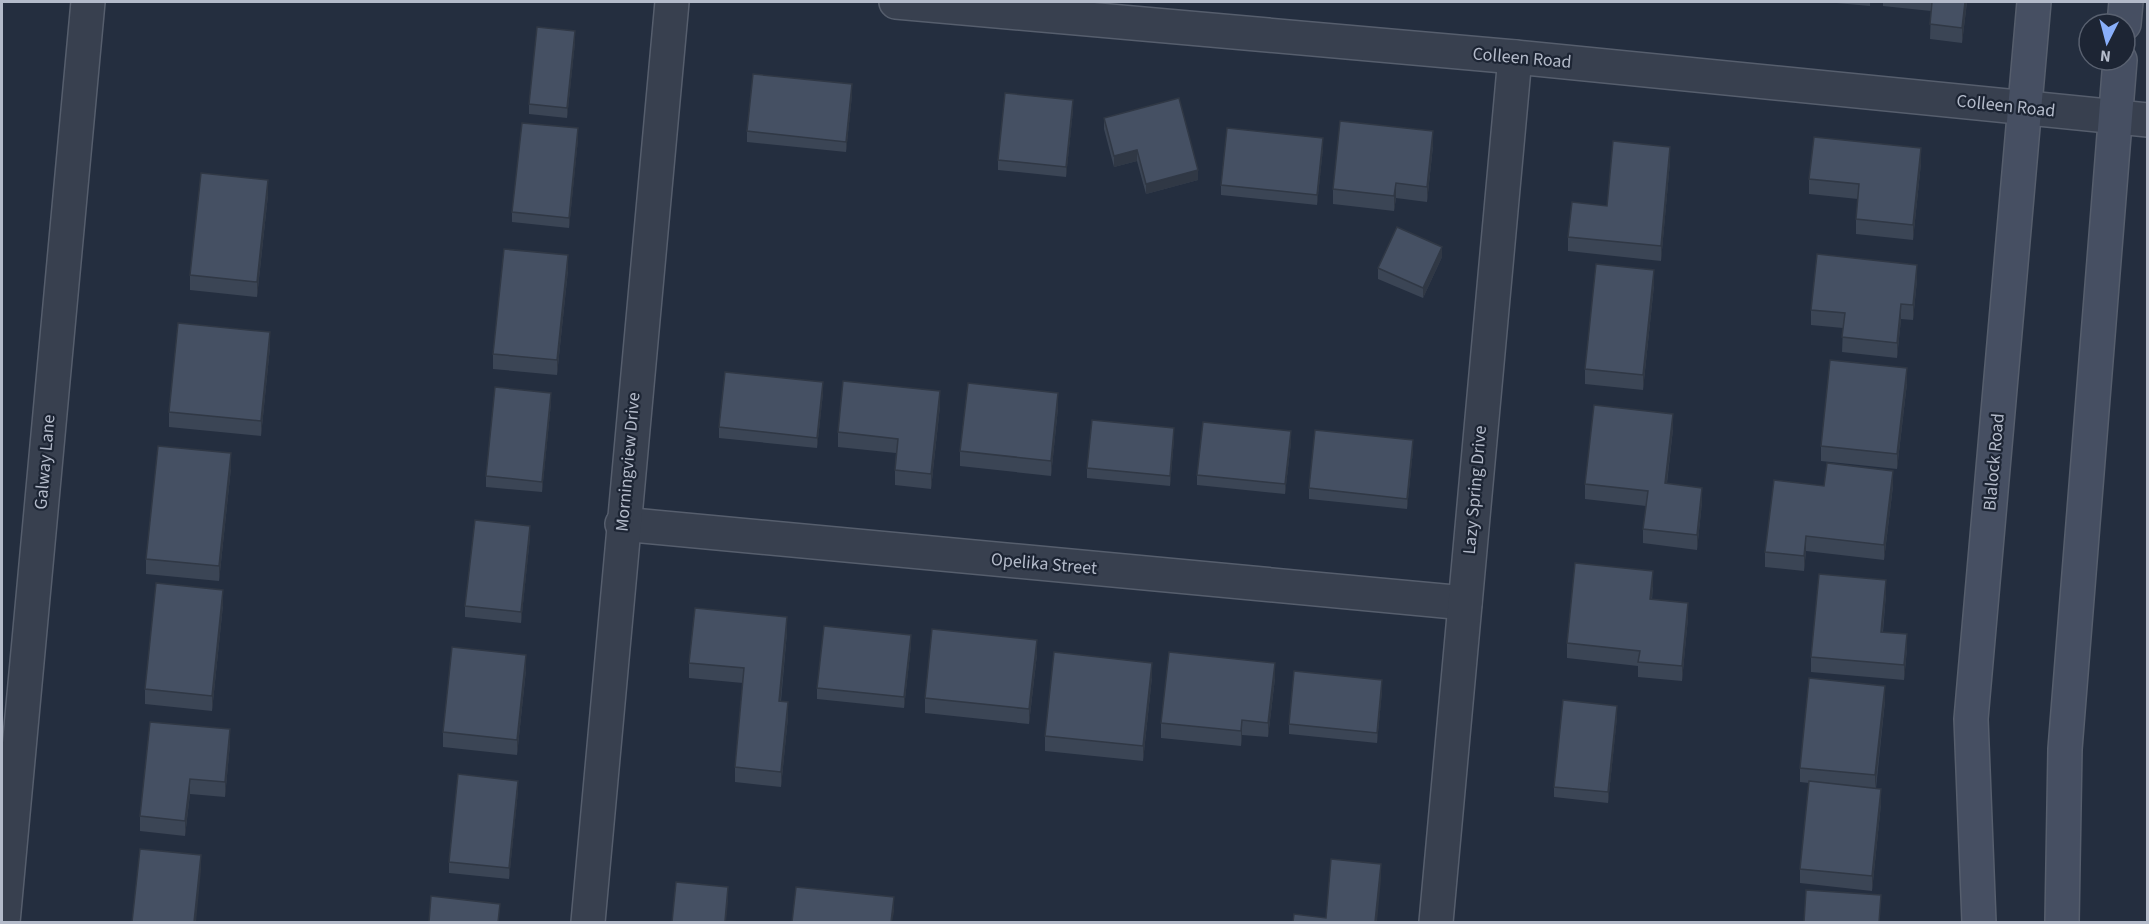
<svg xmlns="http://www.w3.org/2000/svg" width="2149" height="924" font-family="'Source Sans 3',sans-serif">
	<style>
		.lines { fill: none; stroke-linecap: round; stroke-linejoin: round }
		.minor-casing { stroke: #565e6d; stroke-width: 36 }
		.secondary-casing { stroke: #565e6d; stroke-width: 36 }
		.minor { stroke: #38404f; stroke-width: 33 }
		.secondary { stroke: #464f62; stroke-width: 33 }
		.wall { fill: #3b4555 }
		.shaded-wall { fill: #303845 }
		.building { fill: #455063; stroke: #303845; stroke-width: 1.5 }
		.labels { text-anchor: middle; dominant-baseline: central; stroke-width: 4.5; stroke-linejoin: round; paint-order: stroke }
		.street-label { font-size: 18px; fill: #b4bbca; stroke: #1d2534 }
	</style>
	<rect width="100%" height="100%" fill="#242e3f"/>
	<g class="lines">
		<g class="minor-casing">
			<g id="minor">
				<path d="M896,2L1515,57L2148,120"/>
				<path d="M622,524L1465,603"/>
				<path d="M3,922L88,2"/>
				<path d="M588,922L672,2"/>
				<path d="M1436,922L1515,57"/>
			</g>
		</g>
		<g class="secondary-casing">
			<g id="secondary">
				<path d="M2124,24L2126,2"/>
				<path d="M1979,922L1971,719L2034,2"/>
				<path d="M2062,922L2065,749L2120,60"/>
			</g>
		</g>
		<use href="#minor" class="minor"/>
		<use href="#secondary" class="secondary"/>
	</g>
	<g class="wall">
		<path d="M1825,2H1870V6Z"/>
		<path d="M1883,2H1967L1962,43L1930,39L1931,11L1883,6Z"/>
		<path d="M575,42L567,118L529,114V104Z"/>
		<path d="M852,95L846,152L747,142V131Z"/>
		<path d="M1073,110L1066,177L998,170V160Z"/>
		<path d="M1104,118L1198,180L1146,194L1137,161L1114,167L1104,129Z"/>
		<path d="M578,139L569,228L512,222V212Z"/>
		<path d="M1433,146L1427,202L1396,198L1394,211L1333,204V189Z"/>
		<path d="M1323,148L1317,205L1221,195V185Z"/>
		<path d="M1670,162L1661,261L1568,251V237L1607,206Z"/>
		<path d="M1921,163L1913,240L1856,234V219L1858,199L1809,194V179Z"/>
		<path d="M268,195L257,297L190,290V275Z"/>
		<path d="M1442,257L1423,298L1378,279V268Z"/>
		<path d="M568,270L557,375L493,369V354Z"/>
		<path d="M1917,280L1913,320L1901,319L1897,358L1842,352L1843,328L1811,325V310Z"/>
		<path d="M1654,285L1643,390L1585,384V369Z"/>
		<path d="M270,347L261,436L169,427V412Z"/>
		<path d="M1907,383L1897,469L1821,461V446Z"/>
		<path d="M823,393L817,448L719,438V427Z"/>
		<path d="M551,403L542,492L486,487V476Z"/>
		<path d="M940,406L931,489L895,485V470L896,453L838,447V432Z"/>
		<path d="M1058,408L1051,476L960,466V451Z"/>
		<path d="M1673,429L1667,483L1702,502L1697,550L1643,543V529L1646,506L1585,499V484Z"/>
		<path d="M1174,439L1170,486L1087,478V468Z"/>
		<path d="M1291,442L1285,494L1197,485V475Z"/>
		<path d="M1413,450L1407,509L1309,499V488Z"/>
		<path d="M231,468L219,581L146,574V559Z"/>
		<path d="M1824,486H1893L1884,560L1806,551L1804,571L1765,567V552Z"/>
		<path d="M530,537L521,623L465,617V606Z"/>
		<path d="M1653,586L1652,600L1688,618L1682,681L1638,677V666L1567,658V643Z"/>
		<path d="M1886,594L1883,632L1907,649L1904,680L1811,672V657Z"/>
		<path d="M223,605L212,711L145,704V689Z"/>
		<path d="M787,632L781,701L788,717L781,787L735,782V767L743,683L689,678V663Z"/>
		<path d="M911,645L904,708L817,699V688Z"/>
		<path d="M1037,654L1029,724L925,713V698Z"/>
		<path d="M526,670L517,755L443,747V732Z"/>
		<path d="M1152,677L1143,761L1045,751V736Z"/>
		<path d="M1275,678L1268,737L1242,735L1241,746L1161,738V723Z"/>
		<path d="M1382,691L1377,743L1289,734V724Z"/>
		<path d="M1885,701L1876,788L1881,804L1872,891L1800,883V869L1809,783L1800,782V768Z"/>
		<path d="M1617,717L1608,803L1554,797V787Z"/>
		<path d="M230,744L225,797L190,794L185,836L140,831V816Z"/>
		<path d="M518,791L509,879L449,873V862Z"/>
	</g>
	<g class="shaded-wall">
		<path d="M1965,2H1967L1962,43V28Z"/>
		<path d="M575,31V42L567,118V108Z"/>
		<path d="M852,84V95L846,152V142Z"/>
		<path d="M1073,100V110L1066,177V167Z"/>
		<path d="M578,128V139L569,228V218Z"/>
		<path d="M1433,131V146L1427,202V187Z"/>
		<path d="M1323,138V148L1317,205V195Z"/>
		<path d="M1670,147V162L1661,261V246Z"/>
		<path d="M1921,148V163L1913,240V225Z"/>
		<path d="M1137,150V161L1114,167V156Z"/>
		<path d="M1198,170V180L1146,194V184Z"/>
		<path d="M268,180V195L257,297V282Z"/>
		<path d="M1396,183V198L1394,211V196Z"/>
		<path d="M1442,247V257L1423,298V288Z"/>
		<path d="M568,255V270L557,375V360Z"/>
		<path d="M1917,265V280L1913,320V305Z"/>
		<path d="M1654,270V285L1643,390V375Z"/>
		<path d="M1901,304V319L1897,358V343Z"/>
		<path d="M270,332V347L261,436V421Z"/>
		<path d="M1907,368V383L1897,469V454Z"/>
		<path d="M823,382V393L817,448V438Z"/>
		<path d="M940,391V406L931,489V474Z"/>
		<path d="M551,393V403L542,492V482Z"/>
		<path d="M1058,393V408L1051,476V461Z"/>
		<path d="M1673,414V429L1665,498V483Z"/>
		<path d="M1174,428V439L1170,486V476Z"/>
		<path d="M1291,431V442L1285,494V484Z"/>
		<path d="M1413,440V450L1407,509V499Z"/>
		<path d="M231,453V468L219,581V566Z"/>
		<path d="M1893,471V486L1884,560V545Z"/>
		<path d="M1702,488V502L1697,550V535Z"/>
		<path d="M530,526V537L521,623V612Z"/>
		<path d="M1806,536V551L1804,571V556Z"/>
		<path d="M1653,571V586L1650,614V599Z"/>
		<path d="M1886,580V594L1881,647V632Z"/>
		<path d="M223,590V605L212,711V696Z"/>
		<path d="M1688,603V618L1682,681V666Z"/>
		<path d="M787,617V632L779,716V701Z"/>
		<path d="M1907,634V649L1904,680V665Z"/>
		<path d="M911,635V645L904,708V697Z"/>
		<path d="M1037,640V654L1029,724V709Z"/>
		<path d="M526,655V670L517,755V740Z"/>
		<path d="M1152,663V677L1143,761V746Z"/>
		<path d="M1275,663V678L1268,737V723Z"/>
		<path d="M1382,680V691L1377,743V733Z"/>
		<path d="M1885,686V701L1875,790V775Z"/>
		<path d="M788,702V717L781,787V772Z"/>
		<path d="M1617,706V717L1608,803V792Z"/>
		<path d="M1242,720V735L1241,746V731Z"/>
		<path d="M230,729V744L225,797V782Z"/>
		<path d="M190,779V794L185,836V821Z"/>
		<path d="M518,781V791L509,879V868Z"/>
		<path d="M1881,789V804L1872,891V876Z"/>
		<path d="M201,855V870L196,922H194Z"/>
		<path d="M1381,864V879L1377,922H1375Z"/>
		<path d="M728,887V902L726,922H725Z"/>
		<path d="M894,897V912L892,922H891Z"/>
	</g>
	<g class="building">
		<path d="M1932,2H1965L1962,28L1930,24Z"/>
		<path d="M537,27L575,31L567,108L529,104Z"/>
		<path d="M753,74L852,84L846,142L747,131Z"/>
		<path d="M1005,93L1073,100L1066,167L998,160Z"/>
		<path d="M1179,98L1198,170L1146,184L1137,150L1114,156L1104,118Z"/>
		<path d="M1340,121L1433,131L1427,187L1396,183L1394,196L1333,189Z"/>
		<path d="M522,123L578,128L569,218L512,212Z"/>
		<path d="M1227,128L1323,138L1317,195L1221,185Z"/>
		<path d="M1814,137L1921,148L1913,225L1856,219L1859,184L1809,179Z"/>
		<path d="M1613,141L1670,147L1661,246L1568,237L1572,202L1607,206Z"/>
		<path d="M201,173L268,180L257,282L190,275Z"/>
		<path d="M1397,227L1442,247L1423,288L1378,268Z"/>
		<path d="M504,249L568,255L557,360L493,354Z"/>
		<path d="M1817,254L1917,265L1913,305L1901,304L1897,343L1842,337L1845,313L1811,310Z"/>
		<path d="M1596,264L1654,270L1643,375L1585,369Z"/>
		<path d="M178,323L270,332L261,421L169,412Z"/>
		<path d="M1830,360L1907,368L1897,454L1821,446Z"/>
		<path d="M725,372L823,382L817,438L719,427Z"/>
		<path d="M843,381L940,391L931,474L895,470L898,439L838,432Z"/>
		<path d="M968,383L1058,393L1051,461L960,451Z"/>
		<path d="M495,387L551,393L542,482L486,476Z"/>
		<path d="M1594,405L1673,414L1665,483L1702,488L1697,535L1643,529L1648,491L1585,484Z"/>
		<path d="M1092,420L1174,428L1170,476L1087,468Z"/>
		<path d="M1203,422L1291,431L1285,484L1197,475Z"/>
		<path d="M1315,430L1413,440L1407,499L1309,488Z"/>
		<path d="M158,446L231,453L219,566L146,559Z"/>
		<path d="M1827,463L1893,471L1884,545L1806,536L1804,556L1765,552L1774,480L1824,486Z"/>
		<path d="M475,520L530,526L521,612L465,606Z"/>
		<path d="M1575,563L1653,571L1650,599L1688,603L1682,666L1638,662L1640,651L1567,643Z"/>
		<path d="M1819,574L1886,580L1881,632L1907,634L1904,665L1811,657Z"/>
		<path d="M156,583L223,590L212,696L145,689Z"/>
		<path d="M695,608L787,617L779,701L788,702L781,772L735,767L744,668L689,663Z"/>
		<path d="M824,626L911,635L904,697L817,688Z"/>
		<path d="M932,629L1037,640L1029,709L925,698Z"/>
		<path d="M452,647L526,655L517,740L443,732Z"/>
		<path d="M1054,652L1152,663L1143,746L1045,736Z"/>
		<path d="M1169,652L1275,663L1268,723L1242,720L1241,731L1161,723Z"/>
		<path d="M1294,671L1382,680L1377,733L1289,724Z"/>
		<path d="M1809,678L1885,686L1875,775L1800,768Z"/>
		<path d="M1563,700L1617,706L1608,792L1554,787Z"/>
		<path d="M150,722L230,729L225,782L190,779L185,821L140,816Z"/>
		<path d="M458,774L518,781L509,868L449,862Z"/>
		<path d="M1809,781L1881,789L1872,876L1800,869Z"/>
		<path d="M140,849L201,855L194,922H132Z"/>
		<path d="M1331,859L1381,864L1375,922H1293L1294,914L1326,918Z"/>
		<path d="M676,882L728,887L725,921L743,922H672Z"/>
		<path d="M796,887L894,897L891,922H792Z"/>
		<path d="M1806,890L1881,895L1879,922H1804Z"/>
		<path d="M431,896L500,904L498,922H429Z"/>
	</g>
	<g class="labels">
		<g class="street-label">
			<text transform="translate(1522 58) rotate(5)">Colleen Road</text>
			<text transform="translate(2006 106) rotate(6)">Colleen Road</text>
			<text transform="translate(45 462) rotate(-85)">Galway Lane</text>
			<text transform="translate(628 462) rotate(-85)">Morningview Drive</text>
			<text transform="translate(1994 462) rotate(-85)">Blalock Road</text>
			<text transform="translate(1475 490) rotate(-85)">Lazy Spring Drive</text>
			<text transform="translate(1044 564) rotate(5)">Opelika Street</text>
		</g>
	</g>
	<rect width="2149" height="924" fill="none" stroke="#b4bbca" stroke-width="6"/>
	<g transform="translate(2107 42) rotate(186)"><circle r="28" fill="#1d2534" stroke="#596170" stroke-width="1.5"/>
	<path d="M0-4.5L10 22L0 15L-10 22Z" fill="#89affa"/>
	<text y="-9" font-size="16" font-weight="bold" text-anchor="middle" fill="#b4bbca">N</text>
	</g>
</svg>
